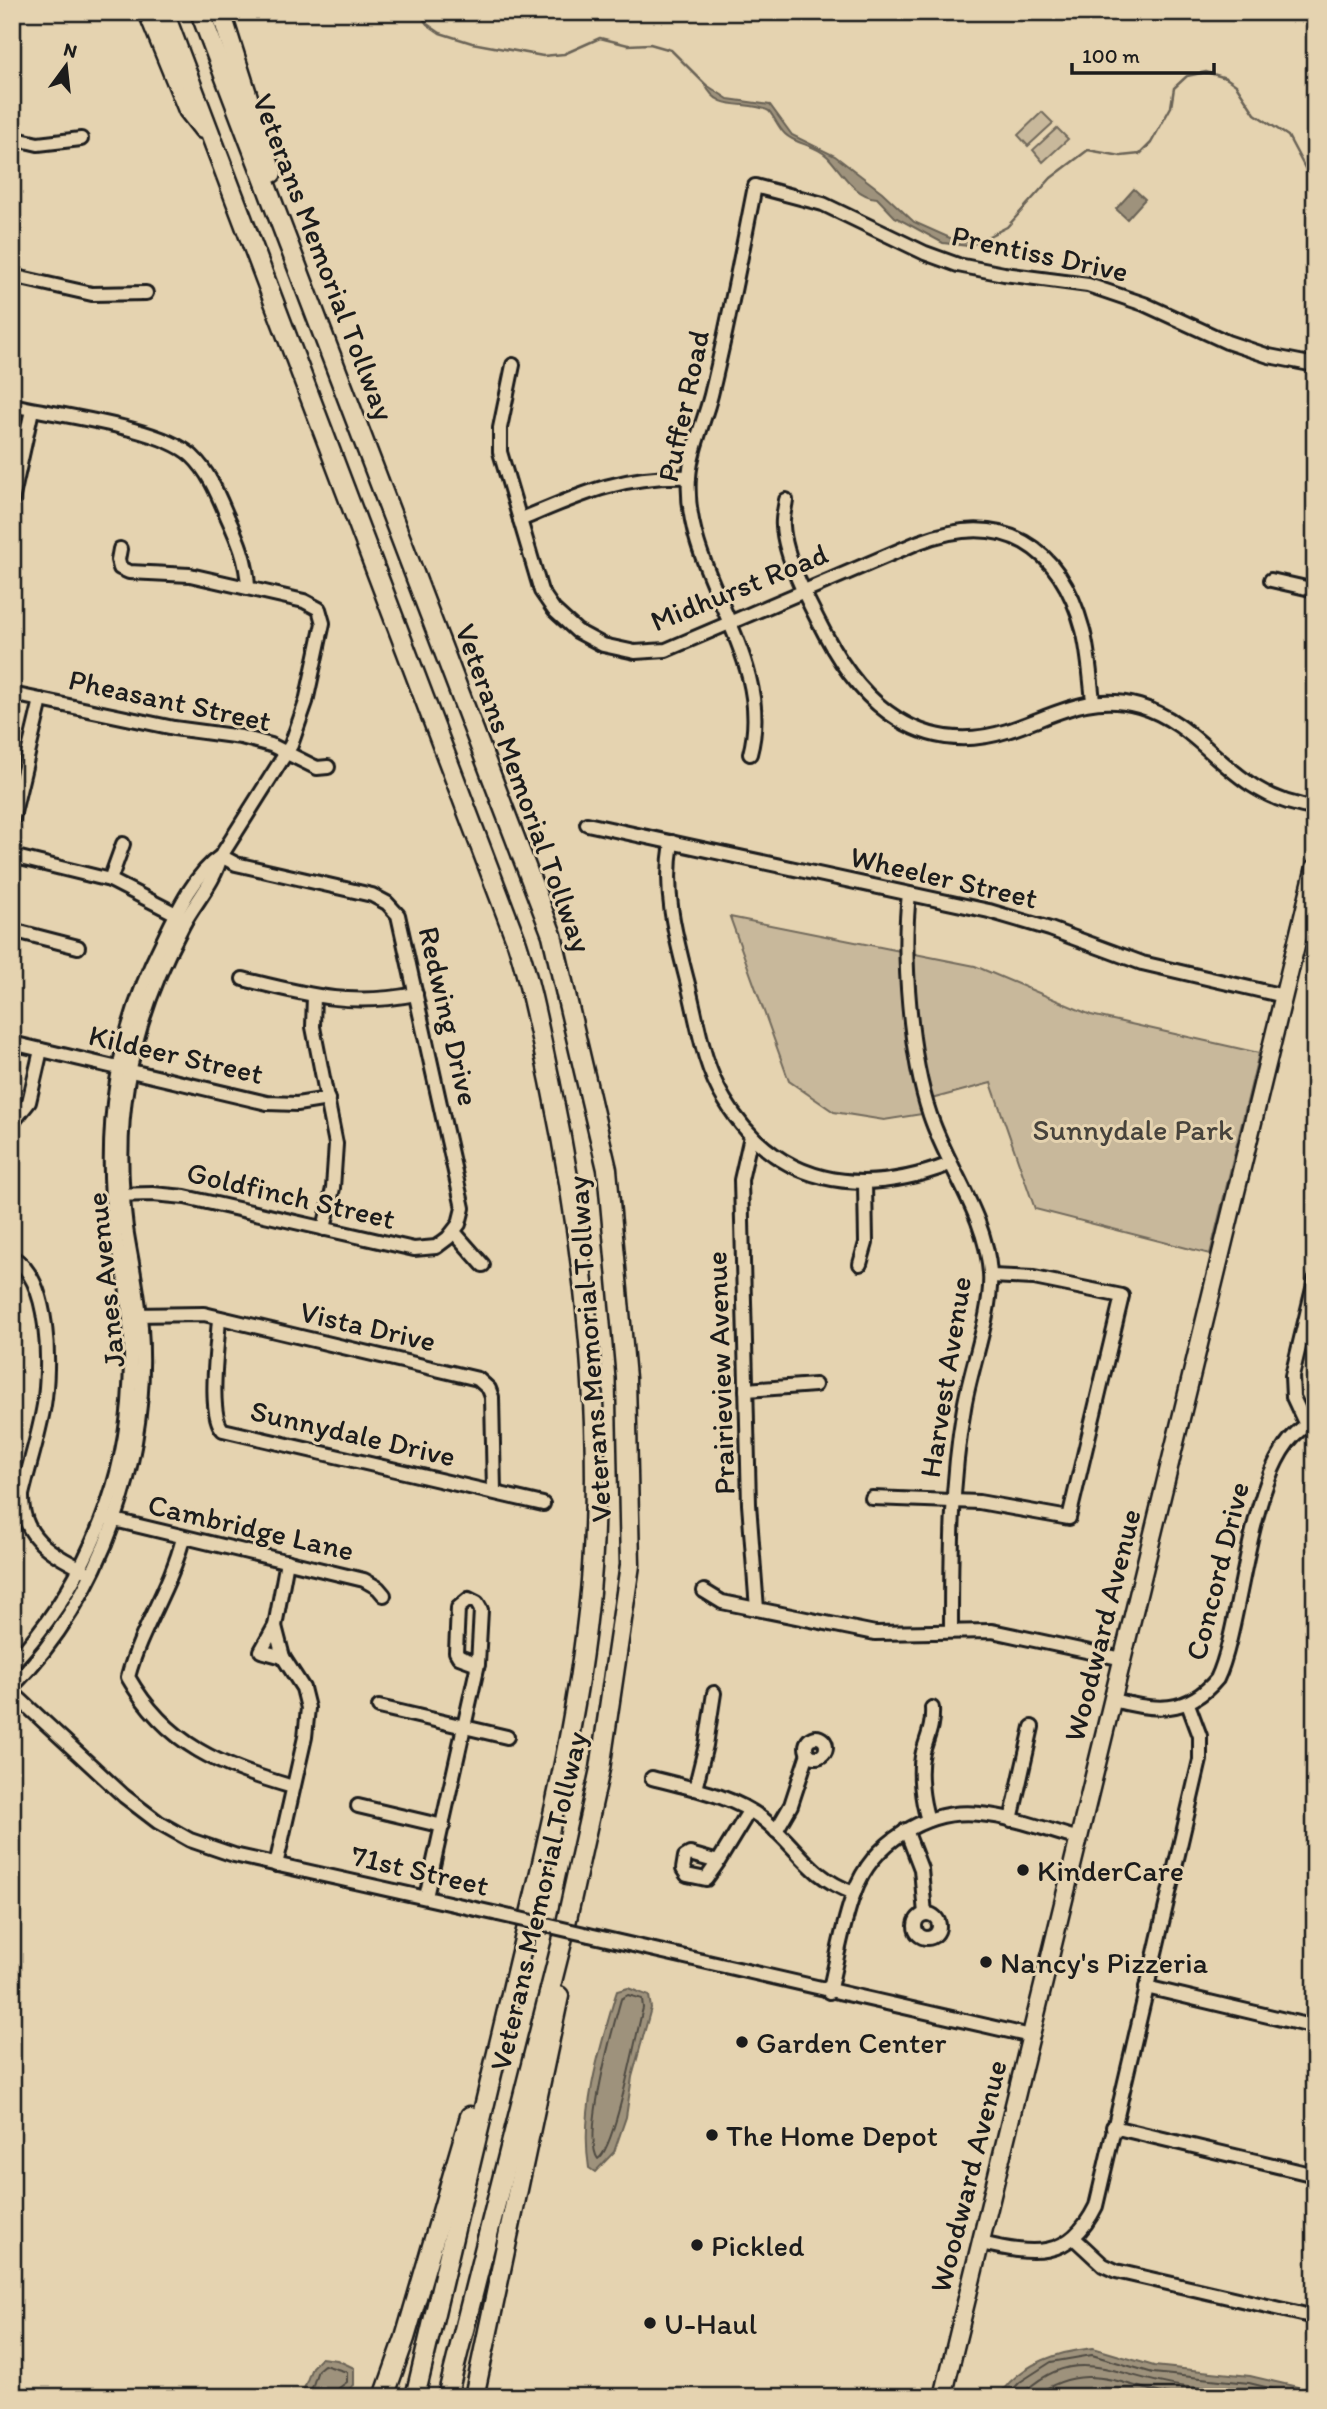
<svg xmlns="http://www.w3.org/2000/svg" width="1327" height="2409" font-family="Itim,sans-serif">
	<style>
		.green { fill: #c8b89b; stroke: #726a5c; stroke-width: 2 }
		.water { fill: #9e927c; stroke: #6a6356; stroke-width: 2 }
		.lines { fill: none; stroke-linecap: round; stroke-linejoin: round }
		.shore { stroke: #504b42; stroke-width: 2 }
		.stream { stroke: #6a6356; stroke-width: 2.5 }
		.minor-casing { stroke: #1c1c1c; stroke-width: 18 }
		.major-casing { stroke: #1c1c1c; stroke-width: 21 }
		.highway-casing { stroke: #1c1c1c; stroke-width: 23 }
		.minor { stroke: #e5d3b0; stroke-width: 12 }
		.major { stroke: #e5d3b0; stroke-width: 16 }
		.highway { stroke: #e5d3b0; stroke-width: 18 }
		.minor-bridge-casing { stroke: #1c1c1c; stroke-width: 18; stroke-linecap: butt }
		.minor-bridge { stroke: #e5d3b0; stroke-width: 12 }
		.poi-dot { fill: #1c1c1c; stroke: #e5d3b0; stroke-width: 2.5 }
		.labels { text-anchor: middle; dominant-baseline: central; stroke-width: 6; stroke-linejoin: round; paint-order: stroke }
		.street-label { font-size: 30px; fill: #1c1c1c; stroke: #e5d3b0 }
		.park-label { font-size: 30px; fill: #47433c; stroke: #e5d3b0 }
		.poi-label { font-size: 30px; fill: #1c1c1c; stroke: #e5d3b0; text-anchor: start }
	</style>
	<rect width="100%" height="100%" fill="#e5d3b0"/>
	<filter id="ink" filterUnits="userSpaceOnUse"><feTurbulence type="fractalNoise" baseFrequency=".0143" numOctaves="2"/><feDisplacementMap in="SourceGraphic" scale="14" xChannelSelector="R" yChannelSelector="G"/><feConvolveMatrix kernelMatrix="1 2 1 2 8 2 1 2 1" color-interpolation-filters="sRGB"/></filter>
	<g filter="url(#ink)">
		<g class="green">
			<path d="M1042,112L1053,123L1028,146L1018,135Z"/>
			<path d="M1057,128L1068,139L1043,162L1033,150Z"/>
			<path d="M730,917L975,966L1091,1015L1259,1053L1210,1254L1035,1209L991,1083L920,1102L922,1114L884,1120L834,1112L789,1081Z"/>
		</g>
		<g class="water">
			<path d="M705,84L728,99L770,105L792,135L835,156L882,192L914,222L950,238L984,240L968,246L943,243L895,217L877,198C855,197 841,171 828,157C815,144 796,145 785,134C778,127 775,118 769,111C747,99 718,114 705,84Z"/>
			<path d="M1134,189L1145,199L1127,219L1116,209Z"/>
			<path d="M628,1988L649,1996L651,2008L632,2077L626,2117L614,2152L595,2172L589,2168C580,2112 599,2051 615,1997L617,1991Z"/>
			<path d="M1093,2348L1154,2366L1250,2376L1315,2391V2397H998C1019,2364 1056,2352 1093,2348Z"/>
			<path d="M321,2358L337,2360L354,2368V2385L344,2393L347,2397H301L312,2367Z"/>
		</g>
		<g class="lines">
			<g class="shore">
				<path d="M628,1995L642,1999L643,2008C636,2034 615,2149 598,2159C582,2138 613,2027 621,1999Z"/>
				<path d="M309,2397L318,2370L324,2365L347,2372V2382L339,2388L338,2397"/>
				<path d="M1006,2397L1020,2382L1051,2362L1092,2355L1153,2373L1249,2383L1306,2397"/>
				<path d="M1019,2397C1075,2340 1115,2377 1179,2386C1211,2390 1243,2389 1275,2397"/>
				<path d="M1033,2397C1089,2357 1122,2388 1182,2397"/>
			</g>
			<g class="stream">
				<path d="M419,12L427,24L440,33L472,43L543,56L564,54L600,38L628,45L650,44L671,50L706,85"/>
				<path d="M981,240L1007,227L1051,178L1088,150L1121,156L1140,154L1151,143L1171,107L1174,88L1187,76L1206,72L1226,78L1236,85L1255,114L1288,136L1305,168L1315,178"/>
			</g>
			<g class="minor-casing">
				<g id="minor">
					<path d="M12,138L38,144L81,139"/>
					<path d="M12,276L92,294L146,293"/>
					<path d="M513,365L500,428V452L541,591L554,610L577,631L603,645L635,652L666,650L919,542C1003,510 1060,545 1083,630C1089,653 1090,677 1093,700"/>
					<path d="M12,405C56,415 161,427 192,456C209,472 218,495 227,516C238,540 247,561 248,587"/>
					<path d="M786,500C785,508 782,518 783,526C785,559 810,605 825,634C862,705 922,758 1007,731C1054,716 1088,692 1139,706C1207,725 1229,798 1315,808"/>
					<path d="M12,501L32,410"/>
					<path d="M520,520C581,494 621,475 689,477"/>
					<path d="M1271,580L1315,590"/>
					<path d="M12,694L174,728L241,737L271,745L317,768L328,767"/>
					<path d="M750,754C776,656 682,575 689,477C691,450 704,422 711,395C728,326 741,256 755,186L823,204L925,253L958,265L1004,274L1088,285L1144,304L1227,342L1269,356L1315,365"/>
					<path d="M12,821L41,700"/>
					<path d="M587,824L989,911L1050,929L1142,963L1284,996"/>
					<path d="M672,842C663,894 676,938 689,988C698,1025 704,1067 724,1099C776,1187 862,1198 950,1164"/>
					<path d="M12,856L110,880L182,917"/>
					<path d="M110,880L123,844"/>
					<path d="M909,894C902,956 910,1056 930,1115C948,1169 986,1215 990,1273C993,1310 970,1370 964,1408C951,1483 951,1556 951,1631"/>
					<path d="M12,930L78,947"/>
					<path d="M243,979C308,995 349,1007 416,994"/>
					<path d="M314,996L313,1027L336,1144L333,1188L324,1229"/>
					<path d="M12,1043L267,1103L297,1104L328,1099"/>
					<path d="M13,1122L29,1102L41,1050"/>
					<path d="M751,1136L741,1180L749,1504L757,1609"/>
					<path d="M112,1195L153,1194L185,1197L414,1249L436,1247L448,1238L459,1224L463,1208L398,915L387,903L372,895L236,864L221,856"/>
					<path d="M454,1232L483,1265"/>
					<path d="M12,1257C51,1279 50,1366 44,1405C39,1435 29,1465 22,1495C21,1537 51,1554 84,1570"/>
					<path d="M860,1264L866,1243L865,1183"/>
					<path d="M133,1315L204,1314L478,1379L489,1389L492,1397L494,1491"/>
					<path d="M219,1318C218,1343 207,1414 223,1430L543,1504"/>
					<path d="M746,1390L815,1385"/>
					<path d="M1306,1425L1293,1397L1292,1376L1315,1280"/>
					<path d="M872,1498L979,1502L1069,1518L1122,1296L1034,1278L991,1276"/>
					<path d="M106,1518L364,1580L378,1588L384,1595"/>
					<path d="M183,1538C171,1587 141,1628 128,1677C167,1746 221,1766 293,1787"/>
					<path d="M704,1591L722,1602L875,1633L992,1631L1123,1659"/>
					<path d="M469,1599L477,1603L481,1610L478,1664L459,1657L456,1652L458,1608Z"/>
					<path d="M275,1626L283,1657"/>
					<path d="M12,1664C78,1593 121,1499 129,1403C132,1366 132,1329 127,1292C124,1271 117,1251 115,1230C103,1130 116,1033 162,943C176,914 194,874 221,856"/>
					<path d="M12,1687C103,1595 150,1456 141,1328C139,1294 131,1261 126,1228C120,1180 119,1133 127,1085C136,1029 156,976 183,925C195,902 215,882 221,856L291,745L306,702L323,623L319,609L304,601L190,575L129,572L120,568L118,560L120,549"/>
					<path d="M12,1692L124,1796L158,1822L190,1840L234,1855L498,1914"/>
					<path d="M1113,1700C1154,1711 1187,1715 1217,1679C1245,1621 1249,1441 1315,1422"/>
					<path d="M379,1707L507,1737"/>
					<circle cx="816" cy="1747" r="10"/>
					<path d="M652,1778C690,1788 731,1795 763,1819C798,1846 807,1876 854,1893"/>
					<path d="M695,1789L706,1745L714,1693"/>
					<path d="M358,1806L443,1826"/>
					<path d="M928,1820C922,1801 918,1772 923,1752C928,1735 933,1726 932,1708"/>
					<path d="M1011,1820L1032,1727"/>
					<path d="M906,1830L921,1869L925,1914"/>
					<path d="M776,1831L791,1805L808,1753"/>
					<path d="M718,1862L706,1879L687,1875L683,1869L685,1857L690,1854L718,1862L749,1811"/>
					<path d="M276,1865L305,1737L308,1708L303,1688L283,1657L261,1651L275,1626L287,1561"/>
					<path d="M426,1897L478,1664"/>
					<circle cx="927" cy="1926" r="12"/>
					<path d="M589,1935L1031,2036"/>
					<path d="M1146,1987L1315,2027"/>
					<path d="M829,1992C837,1960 842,1925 854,1893C872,1843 926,1808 980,1814C1014,1817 1047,1830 1079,1839"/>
					<path d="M1113,2127L1315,2175"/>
					<path d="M1075,2239L1103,2265L1116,2271L1315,2317"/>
					<path d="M981,2243C1033,2255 1069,2261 1096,2206L1200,1760V1736L1188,1704"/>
				</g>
			</g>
			<g class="major-casing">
				<path id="major" d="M943,2397L1315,867"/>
			</g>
			<g class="highway-casing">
				<g id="highway">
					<path d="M148,12L188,110L203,129"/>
					<path d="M164,12L517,943C532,989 540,1035 550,1081C583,1240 603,1405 592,1568C582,1707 547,1842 515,1977C481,2117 448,2257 415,2397"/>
					<path d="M200,12L552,935L607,1169L626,1378L630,1565L600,1769L561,1946L447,2397"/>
					<path d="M221,12L272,173"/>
					<path d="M384,2397L405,2338L470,2116"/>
					<path d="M474,2397L559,1996"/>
				</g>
			</g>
			<use href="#minor" class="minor"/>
			<use href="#major" class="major"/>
			<use href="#highway" class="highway"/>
			<g class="minor-bridge-casing">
				<path id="minor-bridge" d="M498,1914L589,1935"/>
			</g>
			<use href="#minor-bridge" class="minor-bridge"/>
		</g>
	</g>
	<g class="poi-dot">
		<circle cx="1023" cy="1870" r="7"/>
		<circle cx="986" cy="1962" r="7"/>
		<circle cx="742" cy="2042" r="7"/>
		<circle cx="712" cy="2135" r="7"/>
		<circle cx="697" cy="2245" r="7"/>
		<circle cx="650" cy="2323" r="7"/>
	</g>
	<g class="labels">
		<g class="street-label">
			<text transform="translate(1040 253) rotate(12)">Prentiss Drive</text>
			<text transform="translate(324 257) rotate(69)">Veterans Memorial Tollway</text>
			<text transform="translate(683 406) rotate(-78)">Puffer Road</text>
			<text transform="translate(739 587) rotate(-22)">Midhurst Road</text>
			<text transform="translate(170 700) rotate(12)">Pheasant Street</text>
			<text transform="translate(524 788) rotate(70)">Veterans Memorial Tollway</text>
			<text transform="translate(944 877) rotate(13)">Wheeler Street</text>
			<text transform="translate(449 1016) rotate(77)">Redwing Drive</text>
			<text transform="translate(176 1054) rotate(13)">Kildeer Street</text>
			<text transform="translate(291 1195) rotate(13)">Goldfinch Street</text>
			<text transform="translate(105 1280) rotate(-96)">Janes Avenue</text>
			<text transform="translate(368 1326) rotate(13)">Vista Drive</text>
			<text transform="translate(589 1349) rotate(-94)">Veterans Memorial Tollway</text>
			<text transform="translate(720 1373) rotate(-92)">Prairieview Avenue</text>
			<text transform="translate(945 1377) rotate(-81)">Harvest Avenue</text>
			<text transform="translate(353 1433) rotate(13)">Sunnydale Drive</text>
			<text transform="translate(251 1527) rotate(13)">Cambridge Lane</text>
			<text transform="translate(1217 1571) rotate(-76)">Concord Drive</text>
			<text transform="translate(1102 1625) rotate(-76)">Woodward Avenue</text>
			<text transform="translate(420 1870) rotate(13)">71st Street</text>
			<text transform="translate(538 1901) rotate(-77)">Veterans Memorial Tollway</text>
			<text transform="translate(968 2176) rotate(-76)">Woodward Avenue</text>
		</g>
		<g class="park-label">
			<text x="1133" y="1129">Sunnydale Park</text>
		</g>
		<g class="poi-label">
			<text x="1037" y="1870">KinderCare</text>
			<text x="1000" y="1962">Nancy's Pizzeria</text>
			<text x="756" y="2042">Garden Center</text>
			<text x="726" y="2135">The Home Depot</text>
			<text x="711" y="2245">Pickled</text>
			<text x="664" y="2323">U-Haul</text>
		</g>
	</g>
	<rect width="1327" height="2409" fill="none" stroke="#e5d3b0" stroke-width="42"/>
	<rect x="21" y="21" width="1285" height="2367" fill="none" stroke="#1c1c1c" stroke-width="2.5" filter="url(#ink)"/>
	<g transform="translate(66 66) rotate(15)" stroke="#e5d3b0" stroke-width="5" paint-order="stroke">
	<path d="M0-5L12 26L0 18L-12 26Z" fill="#1c1c1c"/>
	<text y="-10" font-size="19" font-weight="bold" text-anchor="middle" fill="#1c1c1c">N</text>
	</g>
	<path d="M1072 63v10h142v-10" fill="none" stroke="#1c1c1c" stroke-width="3.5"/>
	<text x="1082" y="63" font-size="21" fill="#1c1c1c" stroke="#e5d3b0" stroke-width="5" paint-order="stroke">100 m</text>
</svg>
